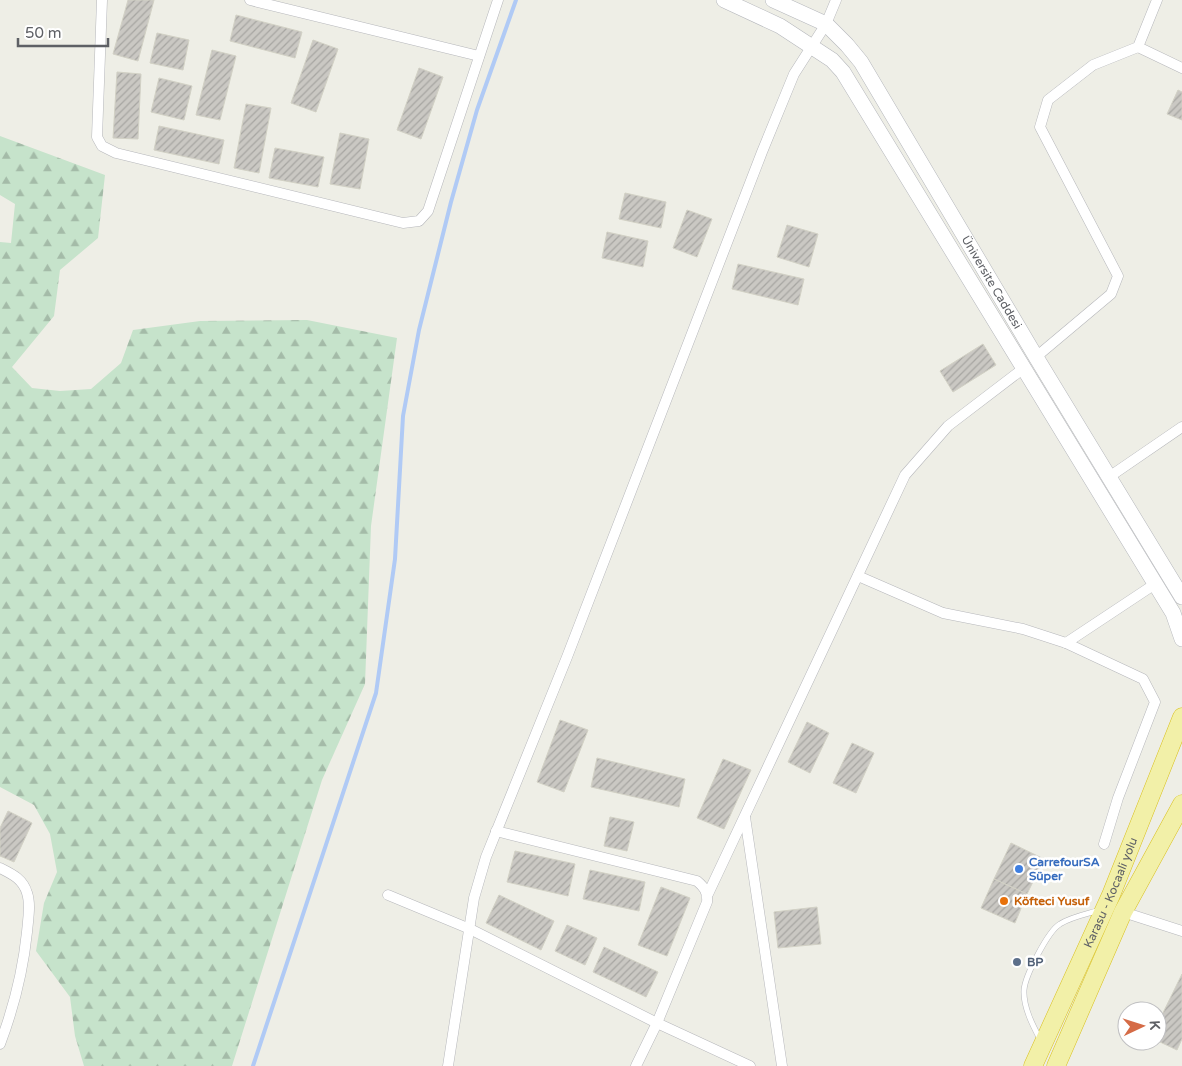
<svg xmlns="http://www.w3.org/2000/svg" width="1182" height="1066" font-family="'Varela Round',sans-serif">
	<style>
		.forest { fill: url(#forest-firs) }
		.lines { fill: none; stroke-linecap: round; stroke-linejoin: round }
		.stream { stroke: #b0caf5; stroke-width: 4 }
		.building { fill: url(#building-hatch); stroke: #d2d1c5 }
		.service-casing { stroke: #b6b7bb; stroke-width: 6 }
		.minor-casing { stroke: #b6b7bb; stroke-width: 11 }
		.secondary-casing { stroke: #b5b7bc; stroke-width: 16 }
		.trunk-casing { stroke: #d9c01c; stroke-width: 19 }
		.service { stroke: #fff; stroke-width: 5 }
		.minor { stroke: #fff; stroke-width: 10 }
		.secondary { stroke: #fff; stroke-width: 15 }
		.trunk { stroke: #f2f0a8; stroke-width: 18 }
		.shop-dot { fill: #3f7fe0; stroke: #fff; stroke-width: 2 }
		.food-dot { fill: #e8710a; stroke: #fff; stroke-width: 2 }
		.service-dot { fill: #5c6f8a; stroke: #fff; stroke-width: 2 }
		.labels { text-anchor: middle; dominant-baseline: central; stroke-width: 5; stroke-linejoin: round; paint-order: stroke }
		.street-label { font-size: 12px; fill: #5e6065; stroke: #fff }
		.shop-label { font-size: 12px; font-weight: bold; fill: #366cbe; stroke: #fff; text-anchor: start }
		.food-label { font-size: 12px; font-weight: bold; fill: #c56008; stroke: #fff; text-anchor: start }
		.service-label { font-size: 12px; font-weight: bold; fill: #4e5e75; stroke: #fff; text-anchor: start }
	</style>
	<defs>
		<pattern id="forest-firs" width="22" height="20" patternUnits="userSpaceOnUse" patternTransform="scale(1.25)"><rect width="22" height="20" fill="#c6e3cb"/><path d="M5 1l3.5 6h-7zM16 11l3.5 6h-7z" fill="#a4bba8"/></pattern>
		<pattern id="building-hatch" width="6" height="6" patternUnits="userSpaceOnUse" patternTransform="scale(1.25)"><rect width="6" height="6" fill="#cac8c3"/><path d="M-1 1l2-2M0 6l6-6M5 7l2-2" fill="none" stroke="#a7a6a2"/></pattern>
	</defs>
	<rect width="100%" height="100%" fill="#eeeee6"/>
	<path class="forest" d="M0,136L105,175L98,238L60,270L54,316L12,367L32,388L60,391L91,389L121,363L133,330L200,321L307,320L397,338L371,526L365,684L322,780L232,1066H84L75,1036L70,997L36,951L44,903L57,872L50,834L34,805L0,787V242L11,243L15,204L0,195Z"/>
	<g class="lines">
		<path class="stream" d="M253,1066L376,693L395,559L403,416L419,330L451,202L477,110L516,0"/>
	</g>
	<g class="building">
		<path d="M128,0H154L138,61L113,54Z"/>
		<path d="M236,15L302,32L295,58L230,41Z"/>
		<path d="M157,33L189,40L183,70L150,63Z"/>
		<path d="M313,40L338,49L316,112L291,103Z"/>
		<path d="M212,50L236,56L220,120L196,115Z"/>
		<path d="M419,68L443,77L421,139L397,130Z"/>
		<path d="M117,72L141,74L138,139L113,138Z"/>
		<path d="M159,78L192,86L184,120L151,112Z"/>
		<path d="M1178,90L1182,92V120L1167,114Z"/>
		<path d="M246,104L271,108L259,173L234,168Z"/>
		<path d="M159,126L224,140L219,164L154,150Z"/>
		<path d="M340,133L369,139L360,189L330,184Z"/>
		<path d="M275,148L324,157L318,187L269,178Z"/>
		<path d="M625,193L666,202L661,228L619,219Z"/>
		<path d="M687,210L712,219L697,257L673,248Z"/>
		<path d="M787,225L818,234L809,267L777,257Z"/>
		<path d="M607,232L648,241L643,267L602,258Z"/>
		<path d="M738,264L804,279L798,305L732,289Z"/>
		<path d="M983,344L996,365L953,392L940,371Z"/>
		<path d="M560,720L588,730L564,792L537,782Z"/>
		<path d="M807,722L829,733L810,773L788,762Z"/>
		<path d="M852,743L874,753L856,793L833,783Z"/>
		<path d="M597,758L685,779L679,807L591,787Z"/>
		<path d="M723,759L751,770L724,829L697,818Z"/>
		<path d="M8,811L32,823L14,862L0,856V828Z"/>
		<path d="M610,817L634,822L627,851L604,846Z"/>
		<path d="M1011,843L1044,859L1027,894L994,879Z"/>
		<path d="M515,851L575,864L568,896L507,882Z"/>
		<path d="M590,870L645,882L639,911L583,899Z"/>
		<path d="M994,879L1027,894L1015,923L981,908Z"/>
		<path d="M661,887L690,898L667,956L638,945Z"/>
		<path d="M499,895L554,921L541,950L486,923Z"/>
		<path d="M817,907L821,944L778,948L774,912Z"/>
		<path d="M567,925L597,938L585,965L555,951Z"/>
		<path d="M604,947L658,972L646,997L593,972Z"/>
		<path d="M1182,974V1039L1177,1050L1160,1042L1164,1034L1157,1031V1025Z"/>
	</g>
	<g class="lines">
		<g class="service-casing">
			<path id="service" d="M1041,1041C1033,1026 1023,1007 1024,990C1025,976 1048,931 1060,924C1071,917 1087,914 1100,910"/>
		</g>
		<g class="minor-casing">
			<g id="minor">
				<path d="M102,0L97,137L102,146L116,153L403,223L419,221L428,211L498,0"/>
				<path d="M250,0L479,56"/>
				<path d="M1157,0L1138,47L1182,68"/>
				<path d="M1036,357L1111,294L1118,276L1040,127L1048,100L1093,65L1138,47"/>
				<path d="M1109,477L1182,427"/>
				<path d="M858,576L943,613L1023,629L1066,643L1143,679L1155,702L1118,798L1104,844"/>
				<path d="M1066,643L1155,584"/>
				<path d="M745,817L782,1066"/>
				<path d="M496,831L697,881C704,887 708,892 707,902L657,1023L636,1066"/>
				<path d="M0,868C12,874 23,879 27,893C31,904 28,920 27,932C23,971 14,1007 0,1044"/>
				<path d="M708,894L905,475L948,426L1024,368"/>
				<path d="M388,895L470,929L657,1023L750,1066"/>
				<path d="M1123,912L1182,931"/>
				<path d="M448,1066L474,898L486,857L567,657L762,152L794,74L826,24L836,0"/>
			</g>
		</g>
		<g class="secondary-casing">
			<g id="secondary">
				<path d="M724,0L780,26L832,60L843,72L1173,613L1182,639"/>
				<path id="s1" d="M773,0L826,24L847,45L861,62L1036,357L1182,597"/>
			</g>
		</g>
		<g class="trunk-casing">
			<g id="trunk">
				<path id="s2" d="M1033,1066L1111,895L1182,717"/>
				<path d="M1056,1066L1123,912L1182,804"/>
			</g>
		</g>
		<use href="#service" class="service"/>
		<use href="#minor" class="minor"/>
		<use href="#secondary" class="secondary"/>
		<use href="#trunk" class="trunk"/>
	</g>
	<circle class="shop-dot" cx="1019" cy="869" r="5"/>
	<circle class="food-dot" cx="1004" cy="901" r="5"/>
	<circle class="service-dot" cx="1017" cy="962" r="5"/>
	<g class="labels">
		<g class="street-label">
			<text stroke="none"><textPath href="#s1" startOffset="366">Üniversite Caddesi</textPath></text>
			<text stroke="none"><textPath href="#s2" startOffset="190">Karasu - Kocaali yolu</textPath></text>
		</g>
		<g class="shop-label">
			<text x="1029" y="862">CarrefourSA<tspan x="1029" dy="14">Süper</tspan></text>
		</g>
		<g class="food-label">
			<text x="1014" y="901">Köfteci Yusuf</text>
		</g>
		<g class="service-label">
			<text x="1027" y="962">BP</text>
		</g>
	</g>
	<g transform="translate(1142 1026) rotate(86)"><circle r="24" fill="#ffffff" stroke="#bfbfc1"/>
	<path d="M0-4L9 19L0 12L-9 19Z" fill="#d56b46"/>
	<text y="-8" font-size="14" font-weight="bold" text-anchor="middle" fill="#5e6065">K</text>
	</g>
	<path d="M18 38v8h90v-8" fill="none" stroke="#5e6065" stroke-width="2.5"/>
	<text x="25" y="38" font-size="15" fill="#5e6065" stroke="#ffffff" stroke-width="4" paint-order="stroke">50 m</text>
</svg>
